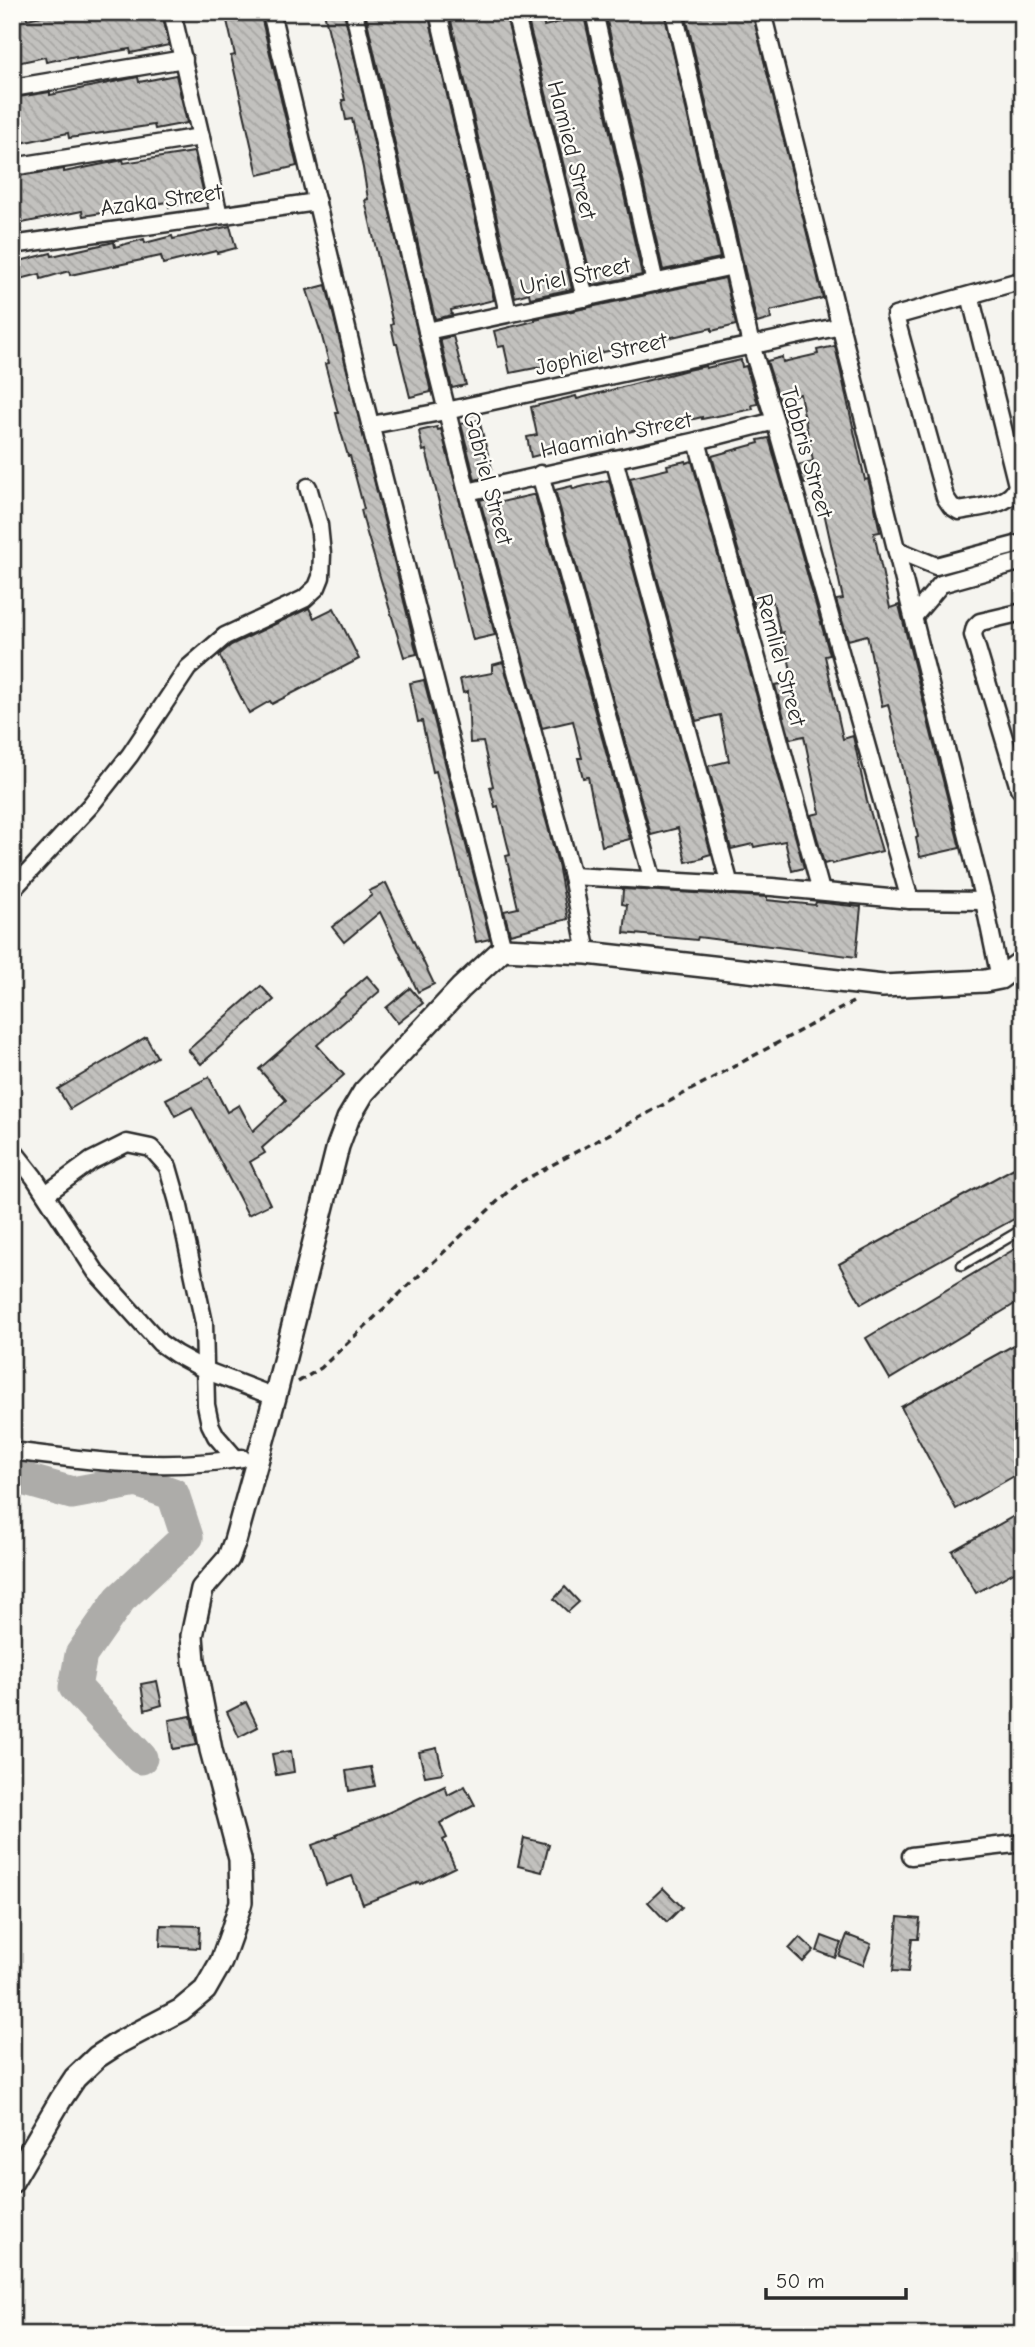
<svg xmlns="http://www.w3.org/2000/svg" width="1035" height="2347" font-family="'Comic Neue',sans-serif">
	<style>
		.lines { fill: none; stroke-linecap: round; stroke-linejoin: round }
		.river { stroke: #adaca9; stroke-width: 33 }
		.building { fill: url(#building-back-hatch); stroke: #2b2b2b; stroke-width: 2 }
		.service-casing { stroke: #2b2b2b; stroke-width: 13 }
		.minor-casing { stroke: #2b2b2b; stroke-width: 21 }
		.tertiary-casing { stroke: #2b2b2b; stroke-width: 26 }
		.path { stroke: #2b2b2b; stroke-width: 3.5; stroke-dasharray: 7 5; stroke-linecap: butt }
		.service { stroke: #fdfcf7; stroke-width: 8 }
		.minor { stroke: #fdfcf7; stroke-width: 16 }
		.tertiary { stroke: #fdfcf7; stroke-width: 21 }
		.labels { text-anchor: middle; dominant-baseline: central; stroke-width: 5; stroke-linejoin: round; paint-order: stroke }
		.street-label { font-size: 23px; fill: #2b2b2b; stroke: #fdfcf7 }
	</style>
	<defs>
		<pattern id="building-back-hatch" width="6" height="6" patternUnits="userSpaceOnUse" patternTransform="scale(1.75)"><rect width="6" height="6" fill="#c2c1be"/><path d="M-1 5l2 2M0 0l6 6M5-1l2 2" fill="none" stroke="#a7a6a3"/></pattern>
	</defs>
	<rect width="100%" height="100%" fill="#f5f4ef"/>
	<filter id="ink" filterUnits="userSpaceOnUse"><feTurbulence type="fractalNoise" baseFrequency=".0143" numOctaves="2"/><feDisplacementMap in="SourceGraphic" scale="14" xChannelSelector="R" yChannelSelector="G"/><feConvolveMatrix kernelMatrix="1 2 1 2 8 2 1 2 1" color-interpolation-filters="sRGB"/></filter>
	<g filter="url(#ink)">
		<g class="lines">
			<path class="river" d="M12,1476L72,1493L137,1481L173,1494L187,1537L120,1599L81,1655L75,1687L141,1758"/>
		</g>
		<g class="building">
			<path d="M60,12H162L169,45L131,53L130,49L76,58V56L46,62L45,57L12,64V16L26,14L27,19Z"/>
			<path d="M225,12H260L297,166L258,175L231,56L235,55Z"/>
			<path d="M324,12H344L431,392L410,397L397,344H395L391,325L393,324L365,200L368,199L363,168L352,119L346,120L342,100H345Z"/>
			<path d="M365,12H428L494,300L451,310L452,315L435,319Z"/>
			<path d="M449,12H505L572,289L530,298L529,293L515,297Z"/>
			<path d="M526,12H540L544,26L584,16L642,275L593,285Z"/>
			<path d="M605,12H664L720,258L663,270Z"/>
			<path d="M685,12H752L823,298L770,311L771,319L757,323Z"/>
			<path d="M176,75L187,123L155,129L154,125L69,138L68,133L12,145V98L50,92V95L138,77L139,82Z"/>
			<path d="M194,152L205,199L169,207L168,202L83,216L82,211L22,223L12,177L64,169V172L123,160L124,163Z"/>
			<path d="M230,226L236,248L217,253L216,251L163,264L161,256L70,275L69,271L41,279L40,274L12,281V263L51,253L52,256L114,242L115,247L144,239L145,243L172,236L173,239Z"/>
			<path d="M725,278L736,325L712,331V328L659,340L660,344L644,347L643,345L613,352V350L565,360L566,362L510,373L504,346L498,347L494,331L535,321V319Z"/>
			<path d="M326,285L417,654L404,657L366,530L361,510L364,509L350,456H348L340,429L336,413H338L325,364L329,363L321,333L307,290Z"/>
			<path d="M453,336L466,385L452,388L440,339Z"/>
			<path d="M835,346L865,480L868,479L873,498L880,532L874,533L890,608L899,605L960,848L920,857L916,838L918,837L898,746L888,704L882,706L867,635L848,640L836,600L843,599L817,480L804,484L798,465L813,461L800,394L779,399L767,361L782,357L783,362L818,354L817,350Z"/>
			<path d="M741,360L742,367L746,366L758,404L752,405L753,409L702,419V417L636,433V430L531,457L527,437L537,435L531,407L576,396L577,399L687,370L706,366V368Z"/>
			<path d="M479,420L492,469H489L490,476L475,480L461,424Z"/>
			<path d="M437,427L438,430L441,429L495,635L473,640L426,450L423,451L419,431Z"/>
			<path d="M769,438L830,655L825,656L843,739L853,736L867,801L882,851L832,864L831,862L824,864L811,815L820,813L804,736L790,739L775,685L793,681L783,632L780,633L773,602L754,607L712,456L759,443L758,440Z"/>
			<path d="M686,461V463L692,461L804,868L792,871L785,841L754,847L753,844L731,849L708,766L729,761L720,715L696,721L630,478L668,469L667,465Z"/>
			<path d="M609,480L711,854L704,856V858L686,862L678,828L651,835L555,490L572,486L573,489Z"/>
			<path d="M532,495H535L630,839L602,846L588,777L583,778L578,758H582L573,721L542,728L480,500L495,496L497,503Z"/>
			<path d="M309,608L314,618L334,608L359,659L272,704L270,701L249,713L219,655L231,645Z"/>
			<path d="M503,662L558,864L568,919L510,934L504,911L518,908L506,856L510,855L498,806L495,807L490,787L493,786L483,742L470,743L468,691L463,693L460,679L492,673V665Z"/>
			<path d="M424,680L490,939L476,942L440,788L436,771L433,772L422,721L418,722L410,683Z"/>
			<path d="M386,883L434,984L418,992L380,912L344,942L332,927L372,895L369,891Z"/>
			<path d="M623,889L767,897V900L815,905L816,902L861,907L856,957L698,937L697,940L624,933L627,905L622,904Z"/>
			<path d="M367,976L380,991L317,1045L344,1075L262,1148L265,1153L250,1162L270,1204L248,1215L192,1107L175,1116L166,1099L209,1077L227,1112L239,1105L253,1131L286,1100L259,1069Z"/>
			<path d="M261,986L274,1000L201,1064L188,1050Z"/>
			<path d="M410,988L423,1003L398,1023L386,1008Z"/>
			<path d="M146,1037L157,1057L70,1109L58,1089Z"/>
			<path d="M1023,1163V1214L861,1304L839,1264Z"/>
			<path d="M1023,1244V1299L890,1379L866,1338Z"/>
			<path d="M1023,1340V1471L956,1509L901,1407Z"/>
			<path d="M1023,1511V1567L976,1593L952,1551Z"/>
			<path d="M565,1587L579,1602L568,1612L554,1599Z"/>
			<path d="M157,1681L162,1705L145,1710L141,1684Z"/>
			<path d="M246,1702L258,1727L239,1737L227,1712Z"/>
			<path d="M191,1716L197,1745L173,1749L169,1720Z"/>
			<path d="M437,1748L443,1773L425,1776L419,1752Z"/>
			<path d="M291,1751L294,1772L276,1775L272,1754Z"/>
			<path d="M371,1767L375,1786L349,1791L346,1771Z"/>
			<path d="M445,1786L448,1795L465,1786L475,1805L440,1823L447,1838L443,1840L455,1867L420,1884L419,1882L363,1904L352,1876L326,1885L312,1845L337,1836L336,1834L377,1818Z"/>
			<path d="M524,1838L549,1844L542,1872L518,1866Z"/>
			<path d="M663,1888L682,1907L667,1922L648,1902Z"/>
			<path d="M898,1917L920,1919L918,1939H912L908,1972L893,1971Z"/>
			<path d="M161,1925L200,1926L199,1948L160,1946Z"/>
			<path d="M847,1935L871,1944L863,1965L839,1956Z"/>
			<path d="M822,1936L841,1943L835,1958L817,1951Z"/>
			<path d="M800,1937L814,1950L803,1962L789,1949Z"/>
		</g>
		<g class="lines">
			<g class="service-casing">
				<path id="service" d="M962,1265L1023,1229"/>
			</g>
			<g class="minor-casing">
				<g id="minor">
					<path d="M172,12L219,215"/>
					<path d="M271,12L366,408L503,949"/>
					<path d="M354,12L427,331L467,492L572,876L587,953"/>
					<path d="M438,12L508,313"/>
					<path d="M515,12L585,298"/>
					<path d="M594,12L655,283"/>
					<path d="M674,12L751,345L775,421L910,900"/>
					<path d="M12,88L184,59"/>
					<path d="M12,167L201,137"/>
					<path d="M12,245L317,202"/>
					<path d="M970,295L1017,485C1013,506 977,507 959,511L951,506L945,497L895,316L1023,280"/>
					<path d="M427,331L733,266"/>
					<path d="M371,425L446,411L841,326"/>
					<path d="M697,441L821,891"/>
					<path d="M614,459L730,885"/>
					<path d="M540,474L653,881"/>
					<path d="M467,492L697,441L775,421"/>
					<path d="M897,550L936,566L1023,543"/>
					<path d="M1023,612L980,622L975,627L973,635L1019,788L1023,792"/>
					<path d="M914,616L941,584L1023,561"/>
					<path d="M572,876L772,887L910,900L984,901L762,12"/>
					<path d="M12,890L90,806L130,755L188,668L225,636L304,599L317,587L321,577L322,554L319,525L308,487"/>
					<path d="M984,901L1000,978"/>
					<path d="M12,1149L34,1177L96,1272L160,1343L176,1354L207,1371L275,1397"/>
					<path d="M46,1194L91,1161L127,1143L151,1148L168,1167L178,1202L204,1323L206,1405L210,1424L216,1436L236,1459"/>
					<path d="M12,1451C87,1461 167,1471 242,1458"/>
					<path d="M911,1856L1023,1843"/>
				</g>
			</g>
			<g class="tertiary-casing">
				<path id="tertiary" d="M12,2182L61,2099L75,2078L97,2057L120,2042L181,2010L205,1990L221,1962L231,1934L241,1902L240,1859L211,1750L194,1661L192,1636L202,1589L228,1559L235,1541L275,1397L338,1146L348,1119L364,1092L461,988L503,949L587,953L883,986L985,981L1000,978L1023,961"/>
			</g>
			<path class="path" d="M298,1382L321,1368L515,1185L853,1002"/>
			<use href="#service" class="service"/>
			<use href="#minor" class="minor"/>
			<use href="#tertiary" class="tertiary"/>
		</g>
	</g>
	<g class="labels">
		<g class="street-label">
			<text transform="translate(572 150) rotate(76)">Hamied Street</text>
			<text transform="translate(161 200) rotate(-8)">Azaka Street</text>
			<text transform="translate(575 276) rotate(-12)">Uriel Street</text>
			<text transform="translate(601 354) rotate(-12)">Jophiel Street</text>
			<text transform="translate(616 435) rotate(-12)">Haamiah Street</text>
			<text transform="translate(807 452) rotate(74)">Tabbris Street</text>
			<text transform="translate(488 478) rotate(75)">Gabriel Street</text>
			<text transform="translate(781 660) rotate(75)">Remliel Street</text>
		</g>
	</g>
	<rect width="1035" height="2347" fill="none" stroke="#fdfcf7" stroke-width="42"/>
	<rect x="21" y="21" width="993" height="2305" fill="none" stroke="#2b2b2b" stroke-width="2.5" filter="url(#ink)"/>
	<path d="M766 2288v10h140v-10" fill="none" stroke="#2b2b2b" stroke-width="3.5"/>
	<text x="776" y="2288" font-size="21" fill="#2b2b2b" stroke="#fdfcf7" stroke-width="5" paint-order="stroke">50 m</text>
</svg>
